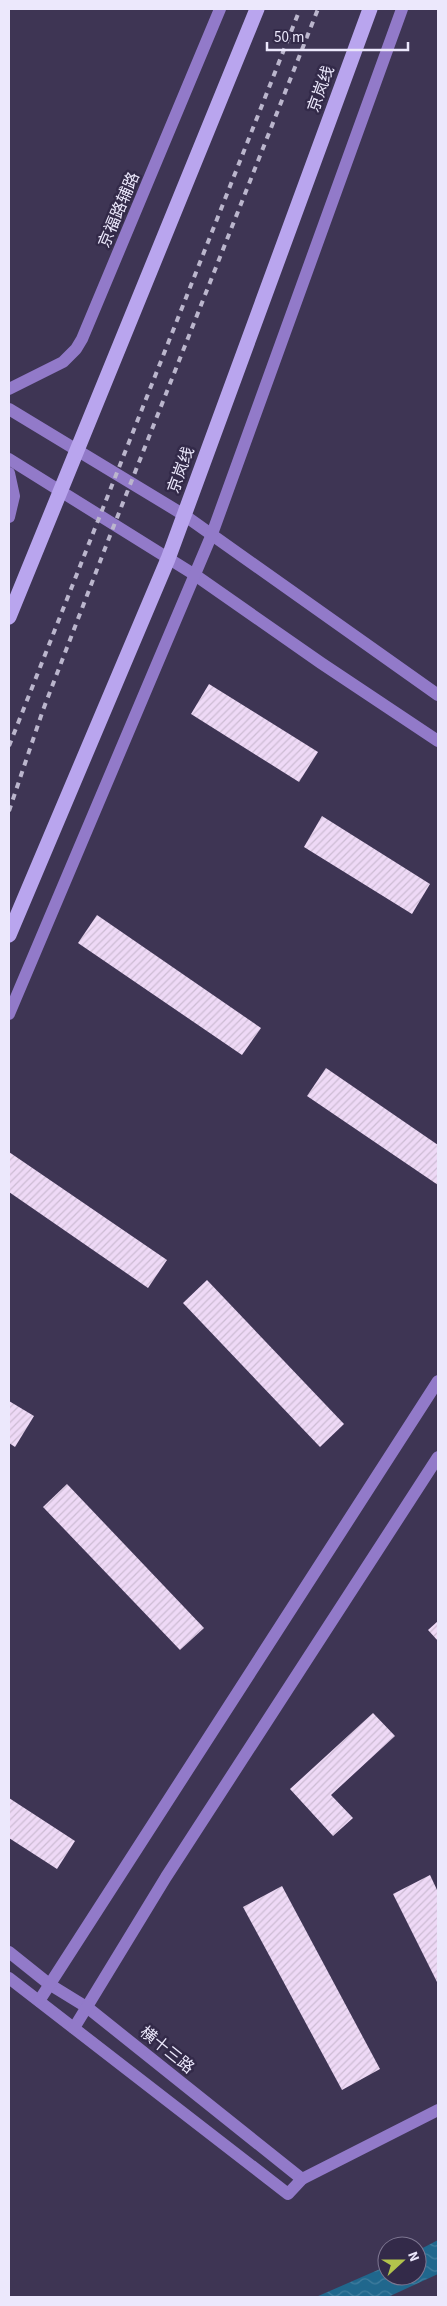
<svg xmlns="http://www.w3.org/2000/svg" width="447" height="2306" font-family="'Source Sans 3','Noto Sans SC',sans-serif">
	<style>
		.water { fill: url(#water-waves) }
		.building { fill: url(#building-hatch) }
		.lines { fill: none; stroke-linecap: round; stroke-linejoin: round }
		.secondary { stroke: #927ac9; stroke-width: 12 }
		.highway { stroke: #b9a5ee; stroke-width: 15 }
		.rail { stroke: #bbb6cd; stroke-width: 4; stroke-dasharray: 6 6; stroke-linecap: butt }
		.labels { text-anchor: middle; dominant-baseline: central; stroke-width: 5; stroke-linejoin: round; paint-order: stroke }
		.street-label { font-size: 16px; fill: #ece8fc; stroke: #332a49 }
	</style>
	<defs>
		<pattern id="water-waves" width="16" height="10" patternUnits="userSpaceOnUse" patternTransform="scale(1.25)"><rect width="16" height="10" fill="#20678d"/><path d="M0 5q4-4 8 0t8 0" fill="none" stroke="#417d9e"/></pattern>
		<pattern id="building-hatch" width="6" height="6" patternUnits="userSpaceOnUse" patternTransform="scale(1.25)"><rect width="6" height="6" fill="#eed9f6"/><path d="M-1 1l2-2M0 6l6-6M5 7l2-2" fill="none" stroke="#cdbcd4"/></pattern>
	</defs>
	<rect width="100%" height="100%" fill="#3e3554"/>
	<path class="water" d="M438,2240V2274L388,2297H316L387,2266V2276H417V2251Z"/>
	<g class="building">
		<path d="M209,684L318,752L299,782L191,714Z"/>
		<path d="M322,816L430,884L412,914L304,847Z"/>
		<path d="M97,915L261,1028L242,1055L78,943Z"/>
		<path d="M326,1068L438,1145V1185L307,1096Z"/>
		<path d="M9,1152L167,1260L148,1288L9,1192Z"/>
		<path d="M207,1280L344,1424L320,1447L183,1303Z"/>
		<path d="M9,1401L34,1416L15,1447L9,1443Z"/>
		<path d="M67,1484L204,1628L180,1650L43,1507Z"/>
		<path d="M438,1621V1641L428,1630Z"/>
		<path d="M373,1713L395,1736L331,1795L353,1818L333,1836L290,1789Z"/>
		<path d="M9,1798L75,1841L57,1869L9,1838Z"/>
		<path d="M430,1875L438,1892V1984L393,1894Z"/>
		<path d="M282,1886L380,2069L342,2090L243,1907Z"/>
	</g>
	<g class="lines">
		<g class="secondary">
			<path d="M9,389L63,362L76,349L82,339L220,9"/>
			<path d="M9,409L184,515L438,695"/>
			<path d="M9,459L195,575L321,663L438,741"/>
			<path d="M9,473L14,496L9,517"/>
			<path d="M9,1014L212,534L402,9"/>
			<path d="M9,1952L49,1984L88,2008L302,2179"/>
			<path d="M9,1978L288,2194L302,2179L438,2110"/>
			<path d="M39,2001L438,1381"/>
			<path d="M74,2028L166,1877L438,1457"/>
		</g>
		<g class="highway">
			<path d="M9,617L257,9"/>
			<path d="M9,935L168,559L370,9"/>
		</g>
		<g class="rail">
			<path d="M9,746L300,9"/>
			<path d="M9,811L43,710L111,533L318,9"/>
		</g>
	</g>
	<g class="labels">
		<g class="street-label">
			<text transform="translate(321 89) rotate(-70)">京岚线</text>
			<text transform="translate(119 210) rotate(-67)">京福路辅路</text>
			<text transform="translate(181 470) rotate(-70)">京岚线</text>
			<text transform="translate(167 2050) rotate(39)">横十三路</text>
		</g>
	</g>
	<rect width="447" height="2306" fill="none" stroke="#ece8fc" stroke-width="20"/>
	<g transform="translate(402 2261) rotate(69)"><circle r="24" fill="#332a49" stroke="#7d7691"/>
	<path d="M0-4L9 19L0 12L-9 19Z" fill="#b2c34c"/>
	<text y="-8" font-size="14" font-weight="bold" text-anchor="middle" fill="#ece8fc">N</text>
	</g>
	<path d="M267 42v8h141v-8" fill="none" stroke="#ece8fc" stroke-width="2.5"/>
	<text x="274" y="42" font-size="15" fill="#ece8fc" stroke="#332a49" stroke-width="4" paint-order="stroke">50 m</text>
</svg>
